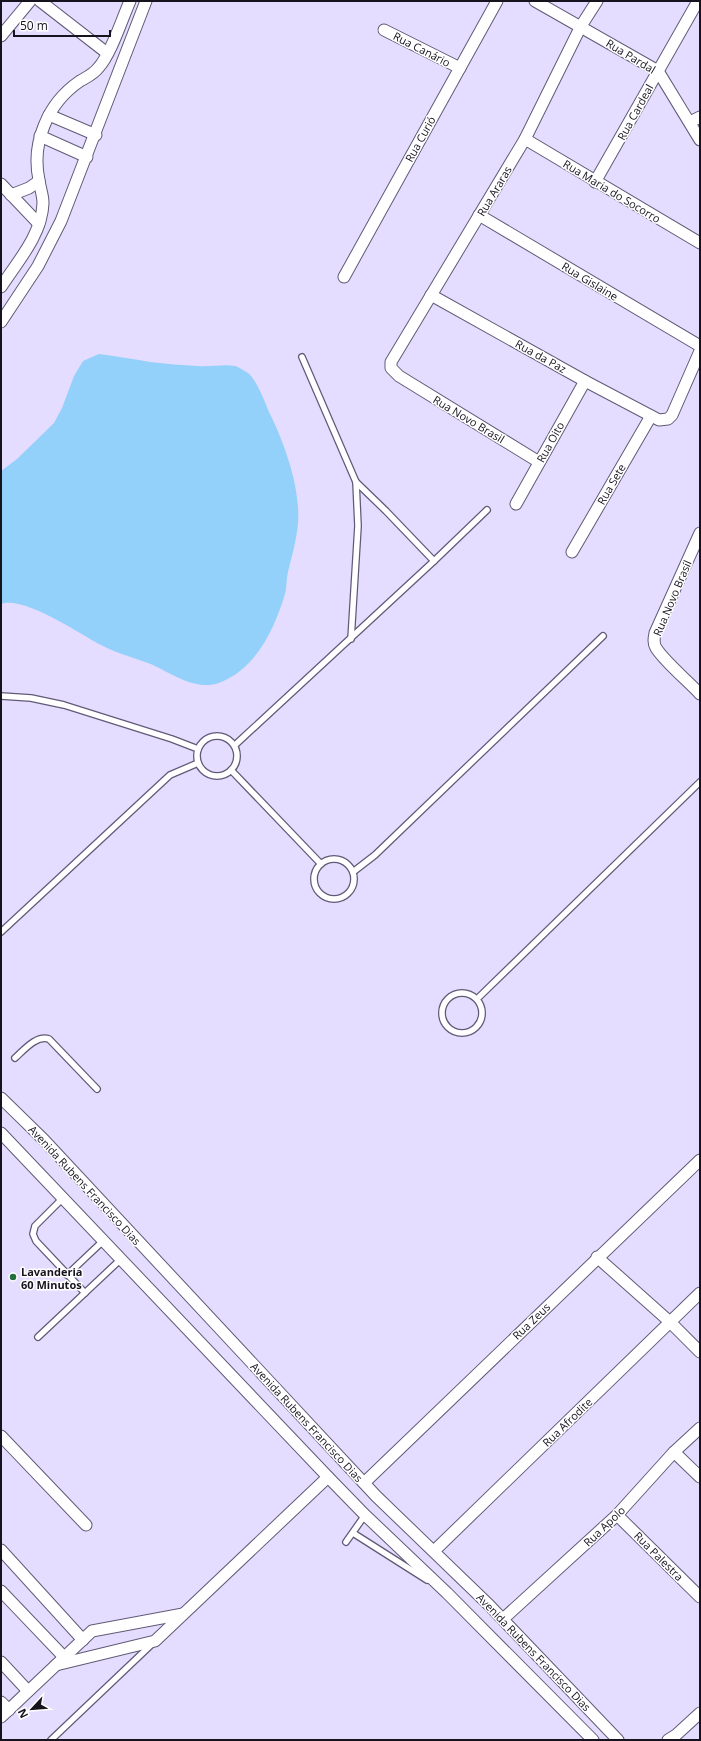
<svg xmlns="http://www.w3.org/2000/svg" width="701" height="1741" font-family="'Open Sans',sans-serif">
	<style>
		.water { fill: #93d1fb }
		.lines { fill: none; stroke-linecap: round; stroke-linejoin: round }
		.lane-casing { stroke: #615a76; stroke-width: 8 }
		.street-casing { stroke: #615a76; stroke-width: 13 }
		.lane { stroke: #fff; stroke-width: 5.5 }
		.street { stroke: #fff; stroke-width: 11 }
		.poi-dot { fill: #23703f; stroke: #fff; stroke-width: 1.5 }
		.labels { text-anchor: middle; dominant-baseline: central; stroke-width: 3; stroke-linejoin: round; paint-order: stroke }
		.street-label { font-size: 11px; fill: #16131f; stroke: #fff }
		.poi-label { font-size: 11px; font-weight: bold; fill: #16131f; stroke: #fff; text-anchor: start }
	</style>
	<rect width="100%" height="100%" fill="#e5ddff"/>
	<path class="water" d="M99,354C116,356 133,359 150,362C166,364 182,365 198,366C209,367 225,364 235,366C239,367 245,371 248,373C256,379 265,402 269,412C283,440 296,476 298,507C300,529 293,551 288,572C286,579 287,587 285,594C274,630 256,669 219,683C196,691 172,674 153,665C136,658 118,654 101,645C80,634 23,595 1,604V471L17,459L54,423L62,408L74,376L83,361Z"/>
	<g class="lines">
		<g class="lane-casing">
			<g id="lane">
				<path d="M302,357L356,482L358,526L351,639"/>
				<path d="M356,482L386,511L434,561"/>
				<path d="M1,696L31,698L64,705L172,739L198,749"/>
				<circle cx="217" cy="756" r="20"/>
				<path d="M235,745L434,561L487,510"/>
				<path d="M231,770L321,864"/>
				<circle cx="334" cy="879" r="20"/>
				<path d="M353,872L375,855L603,636"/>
				<path d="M1,932L170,775L198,763"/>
				<circle cx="462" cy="1013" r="20"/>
				<path d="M477,999L700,782"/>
				<path d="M15,1058C24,1050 36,1035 49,1039L97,1089"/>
				<path d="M63,1198L35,1226L33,1234L36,1241L85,1293"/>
				<path d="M67,1275L103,1241"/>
				<path d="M38,1337L121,1259"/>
				<path d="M353,1533L427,1580"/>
				<path d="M346,1542L365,1515"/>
				<path d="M51,1740L152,1644"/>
			</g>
		</g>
		<g class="street-casing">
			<g id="street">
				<path d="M40,1L107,53"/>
				<path d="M535,1L658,71L700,140"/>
				<path d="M384,30L460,68"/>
				<path d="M1,36L30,1"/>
				<path d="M49,115L96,135"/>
				<path d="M690,122L700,117"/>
				<path d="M40,136L87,157"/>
				<path d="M525,139L700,243"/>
				<path d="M595,182L698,1"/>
				<path d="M1,184L39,224"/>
				<path d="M11,195L29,188L39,181"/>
				<path d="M479,215L700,346"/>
				<path d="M344,277L497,1"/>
				<path d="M1,287C17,262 42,235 43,203C43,195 40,188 39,180C35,161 37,143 44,126C51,108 64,92 80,81C87,77 94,74 99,67C111,54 122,19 130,1"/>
				<path d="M431,295L585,381L659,420L668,419L672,415L700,351"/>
				<path d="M1,322L38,266L61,221L146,1"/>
				<path d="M539,462L399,376L391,368V362L525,139L581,26L597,1"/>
				<path d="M516,504L585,381"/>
				<path d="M700,533L655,633C654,638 653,643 656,648C665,662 688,681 700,694"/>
				<path d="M572,552L651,416"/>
				<path d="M1,1098L44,1140L376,1496L489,1605L618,1740"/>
				<path d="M1,1133L328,1477L365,1515L447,1593L593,1740"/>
				<path d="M597,1257L670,1322L700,1352"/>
				<path d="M1,1436L86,1525"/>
				<path d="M674,1452L700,1477"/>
				<path d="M364,1483L700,1160"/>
				<path d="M617,1515L700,1597"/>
				<path d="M1,1550L83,1640"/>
				<path d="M434,1551L700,1293"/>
				<path d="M1,1591L64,1657"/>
				<path d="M503,1619L617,1515L674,1452L700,1428"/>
				<path d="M1,1662L28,1691"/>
				<path d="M56,1665L155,1641L328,1477"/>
				<path d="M1,1702L9,1710"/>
				<path d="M1,1717L92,1631L183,1614"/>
				<path d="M668,1740L676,1735L700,1713"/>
			</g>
		</g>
		<use href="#lane" class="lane"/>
		<use href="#street" class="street"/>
	</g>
	<circle class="poi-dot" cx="13" cy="1277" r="4"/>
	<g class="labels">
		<g class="street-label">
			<text transform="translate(422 49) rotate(27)">Rua Canário</text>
			<text transform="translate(631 56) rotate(31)">Rua Pardal</text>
			<text transform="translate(635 112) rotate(-61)">Rua Cardeal</text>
			<text transform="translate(420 139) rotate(-61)">Rua Curió</text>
			<text transform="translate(494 191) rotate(-59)">Rua Araras</text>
			<text transform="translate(612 191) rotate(31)">Rua Maria do Socorro</text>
			<text transform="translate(590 281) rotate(31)">Rua Gislaine</text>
			<text transform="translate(541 356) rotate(29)">Rua da Paz</text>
			<text transform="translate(469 419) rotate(31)">Rua Novo Brasil</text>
			<text transform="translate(550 442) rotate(-61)">Rua Oito</text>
			<text transform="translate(611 484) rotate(-60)">Rua Sete</text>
			<text transform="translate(672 598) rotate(-67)">Rua Novo Brasíl</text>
			<text transform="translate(85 1185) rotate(47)">Avenida Rubens Francisco Dias</text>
			<text transform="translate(531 1321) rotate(-44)">Rua Zeus</text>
			<text transform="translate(307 1422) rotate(47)">Avenida Rubens Francisco Dias</text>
			<text transform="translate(567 1422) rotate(-44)">Rua Afrodite</text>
			<text transform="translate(604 1526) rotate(-44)">Rua Apolo</text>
			<text transform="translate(659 1556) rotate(45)">Rua Palestra</text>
			<text transform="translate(534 1652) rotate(46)">Avenida Rubens Francisco Dias</text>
		</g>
		<g class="poi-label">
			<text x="21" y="1271">Lavanderia<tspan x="21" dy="13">60 Minutos</tspan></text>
		</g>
	</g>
	<rect width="701" height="1741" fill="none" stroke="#16131f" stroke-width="4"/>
	<g transform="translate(32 1709) rotate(244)" stroke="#ffffff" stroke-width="3" paint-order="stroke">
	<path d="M0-3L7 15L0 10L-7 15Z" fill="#16131f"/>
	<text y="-6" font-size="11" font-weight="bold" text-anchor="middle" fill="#16131f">N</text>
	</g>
	<path d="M14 30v6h96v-6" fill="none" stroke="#16131f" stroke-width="2"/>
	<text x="20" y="30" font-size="12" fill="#16131f" stroke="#ffffff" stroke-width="3" paint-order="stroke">50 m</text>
</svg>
